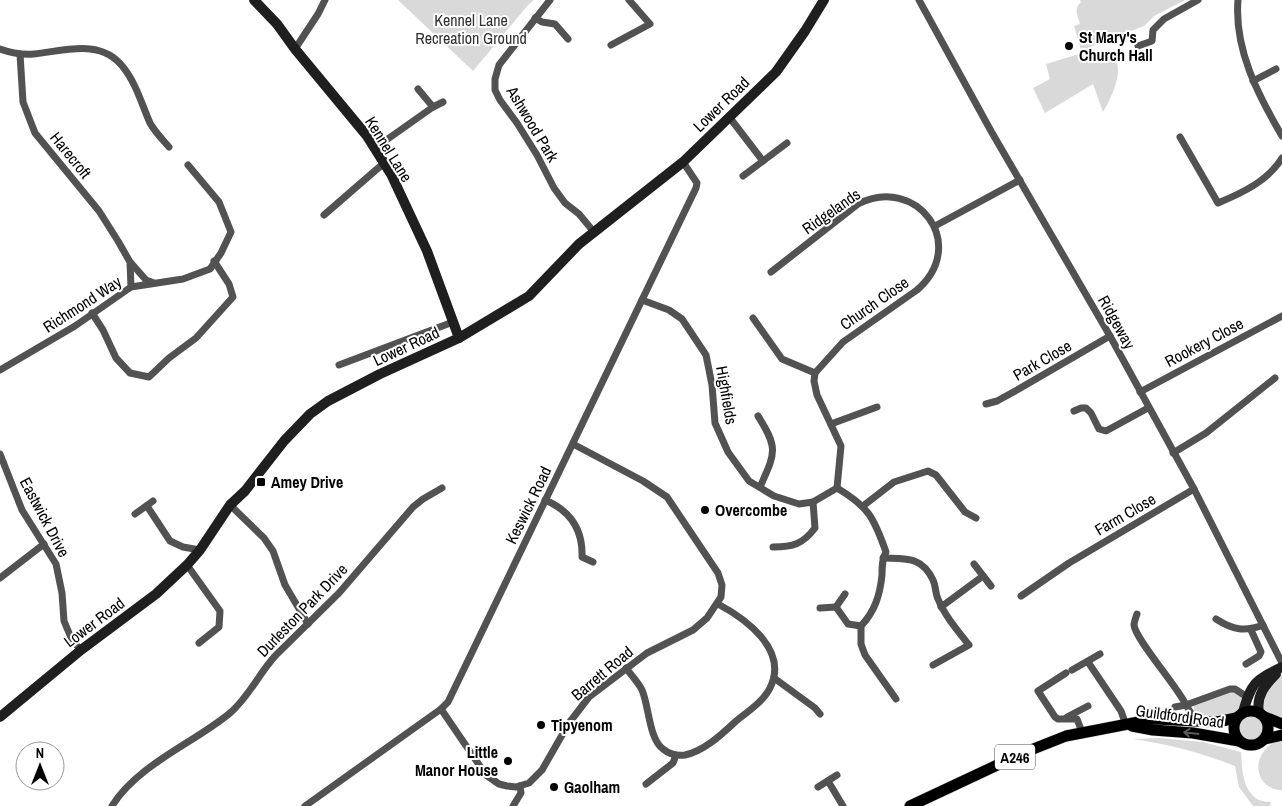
<svg xmlns="http://www.w3.org/2000/svg" width="1282" height="806" font-family="'Archivo Narrow',sans-serif">
	<style>
		.green { fill: #d9d9d9 }
		.lines { fill: none; stroke-linecap: round; stroke-linejoin: round }
		.primary-casing { stroke: #dbdbdb; stroke-width: 12 }
		.street { stroke: #525252; stroke-width: 7 }
		.secondary { stroke: #1f1f1f; stroke-width: 10 }
		.primary { stroke: #000; stroke-width: 11 }
		.oneway { stroke: #595959 }
		.poi-dot { fill: #000; stroke: #fff; stroke-width: 2 }
		.labels { text-anchor: middle; dominant-baseline: central; stroke-width: 4; stroke-linejoin: round; paint-order: stroke }
		.shield { fill: #fff; stroke: #4c4c4c; stroke-width: 1 }
		.shield-label { font-size: 15px; font-weight: bold; fill: #000 }
		.park-label { font-size: 16px; fill: #303030; stroke: #fff }
		.poi-label { font-size: 16px; font-weight: bold; fill: #000; stroke: #fff; text-anchor: start }
		.street-label { font-size: 16px; fill: #000; stroke: #fff }
	</style>
	<rect width="100%" height="100%" fill="#fff"/>
	<g class="green">
		<path d="M398,0H534L528,5L473,71Z"/>
		<path d="M1080,0H1185L1154,16L1144,26L1090,47C1096,52 1105,51 1112,56C1127,68 1110,100 1103,112L1093,84L1045,113L1033,88L1050,79L1046,64L1082,53L1074,26L1080,24C1078,16 1073,9 1081,2Z"/>
		<path d="M1282,674V717C1278,716 1273,716 1270,714C1252,706 1273,681 1282,674Z"/>
		<path d="M1232,692L1237,693L1243,696L1240,710C1235,713 1231,716 1226,717C1216,720 1190,721 1194,706Z"/>
		<circle cx="1251" cy="728" r="12"/>
		<path d="M1159,738L1203,742L1241,752C1242,768 1242,791 1259,800C1262,801 1268,802 1271,802L1270,806H1253L1239,787L1235,766C1202,753 1168,744 1133,739Z"/>
		<path d="M1282,739V790C1260,790 1251,766 1265,750C1269,744 1275,742 1282,739Z"/>
	</g>
	<g class="lines">
		<g class="primary-casing">
			<g id="primary">
				<circle cx="1251" cy="728" r="17"/>
				<path d="M1265,717L1282,724"/>
				<path d="M1132,726L1153,730L1193,733L1239,741"/>
				<path d="M1265,739L1282,735"/>
				<path d="M910,806L1023,753L1066,736L1154,719L1217,722L1236,718"/>
			</g>
		</g>
		<g class="street">
			<path d="M550,0L499,65L495,79V90L500,100L517,123L537,155L554,188L565,203L579,214L594,232"/>
			<path d="M919,0L991,131L1110,336L1194,489L1282,663"/>
			<path d="M1238,0C1234,49 1258,95 1282,136"/>
			<path d="M535,18L542,22L555,24L568,39"/>
			<path d="M611,45L650,24L629,0"/>
			<path d="M1138,46L1152,41L1153,30L1164,19L1198,0"/>
			<path d="M0,49C11,53 22,55 34,54C64,51 101,38 123,67C136,83 142,105 150,123C155,132 162,139 169,147"/>
			<path d="M295,49L318,14L325,0"/>
			<path d="M20,54L23,102L35,133L99,211L118,241L130,262L131,287"/>
			<path d="M1253,81L1276,69"/>
			<path d="M433,107L443,102"/>
			<path d="M730,118L763,161"/>
			<path d="M1180,137L1218,203C1242,193 1268,181 1282,158"/>
			<path d="M375,148L433,107L418,89"/>
			<path d="M743,176L787,143"/>
			<path d="M324,215L384,163"/>
			<path d="M935,226L1020,180"/>
			<path d="M131,263L146,280L154,283"/>
			<path d="M771,272L858,204C916,174 970,244 917,290L843,342L815,373L814,381L817,395L841,446L837,488"/>
			<path d="M642,300L669,310L682,319L706,355L712,385L715,423L728,452L749,481L774,496L799,504L813,502L837,488"/>
			<path d="M92,313L103,330L116,358L130,373L149,377L169,358L196,338L233,297L229,284L214,261"/>
			<path d="M753,318L782,359L815,373"/>
			<path d="M339,365L453,322"/>
			<path d="M0,370L75,326L131,287L183,279L210,269L221,253L231,232L219,202L188,165"/>
			<path d="M1140,392L1282,316"/>
			<path d="M986,404L997,401L1017,390L1110,336"/>
			<path d="M1074,411L1081,408H1086L1091,413L1099,429L1106,431L1148,408"/>
			<path d="M758,416C779,449 775,453 760,487"/>
			<path d="M831,424L877,407"/>
			<path d="M1173,453L1206,433L1275,378"/>
			<path d="M0,454L22,510L56,564L62,593L64,621L72,640L81,650"/>
			<path d="M837,488C869,507 874,518 886,552C882,559 882,567 882,575C880,595 875,611 861,626V644L865,655L896,699"/>
			<path d="M545,500C571,511 583,530 582,557L593,562"/>
			<path d="M230,505L264,538L273,551L285,585L308,624"/>
			<path d="M147,506L170,541L183,547L200,550"/>
			<path d="M863,506L894,482L928,471L936,475L965,512L976,518"/>
			<path d="M135,514L153,501"/>
			<path d="M773,547C793,547 803,544 815,528L813,502"/>
			<path d="M883,558C906,559 922,556 933,580C936,586 935,593 938,599C945,616 957,630 969,645L933,665"/>
			<path d="M974,564L991,586"/>
			<path d="M187,565L220,611L219,627L199,643"/>
			<path d="M0,578L44,544"/>
			<path d="M1021,596L1069,563L1194,489"/>
			<path d="M836,607L848,624L861,626"/>
			<path d="M836,607L845,594"/>
			<path d="M941,607L983,576"/>
			<path d="M820,608L836,607"/>
			<path d="M1137,614C1136,617 1134,622 1134,625C1135,639 1178,687 1186,705L1175,707"/>
			<path d="M1216,619C1233,630 1245,632 1263,625"/>
			<path d="M1088,662L1121,711L1126,725"/>
			<path d="M1246,664L1259,656L1261,652L1251,630"/>
			<path d="M626,668C631,675 638,682 642,690C649,706 649,739 663,749C669,754 677,756 685,755C704,751 721,735 735,722C747,712 763,702 770,688C789,650 746,619 718,604"/>
			<path d="M1072,670L1100,654"/>
			<path d="M1066,673L1038,691L1055,717L1058,719H1077L1082,732"/>
			<path d="M774,678L815,708L820,714"/>
			<path d="M441,709L486,775L499,784L507,786L516,787L529,783L542,770L569,723L589,697L647,653L693,630L707,618L721,597L722,585L718,573L667,497L643,481L573,444"/>
			<path d="M1067,717L1088,706"/>
			<path d="M1196,721L1186,705L1230,689H1235L1247,697"/>
			<path d="M828,781L843,806"/>
			<path d="M646,784L673,763L676,755"/>
			<path d="M818,787L837,775"/>
			<path d="M112,806C137,765 194,743 230,713C249,697 259,673 276,655L339,593L413,507L423,499L442,488"/>
			<path d="M305,806L441,709L448,702L696,188L697,183L683,162"/>
			<path d="M513,806L521,793L520,786"/>
		</g>
		<g class="secondary">
			<path d="M254,0L277,24L295,49L367,136L391,174L427,251L459,338"/>
			<path d="M1243,712C1252,682 1254,681 1282,667"/>
			<path d="M1259,712C1256,696 1265,685 1276,674"/>
			<path d="M0,717L81,650L156,594L187,565L200,550L230,505L245,491L284,441L310,414L328,401L380,374L459,338L529,296L579,244L683,162L776,72L805,31L824,0"/>
		</g>
		<use href="#primary" class="primary"/>
	</g>
	<defs><path id="oneway-shaft" d="M-6 0H5M1.5-3L5.5 0L1.5 3" fill="none" stroke-width="1.6" stroke-linecap="round" stroke-linejoin="round" transform="scale(1.25)"/></defs>
	<use class="oneway" href="#oneway-shaft" transform="translate(1191 733) rotate(-173)"/>
	<g class="poi-dot">
		<circle cx="1069" cy="46" r="5"/>
		<rect x="256" y="477" width="10" height="10" rx="2.5"/>
		<circle cx="705" cy="510" r="5"/>
		<circle cx="541" cy="725" r="5"/>
		<circle cx="508" cy="761" r="5"/>
		<circle cx="554" cy="787" r="5"/>
	</g>
	<g class="labels">
		<rect class="shield" x="995" y="744.5" width="40" height="25" rx="4"/>
		<g class="shield-label">
			<text x="1015" y="757">A246</text>
		</g>
		<g class="park-label">
			<text x="471" y="20">Kennel Lane<tspan x="471" dy="18">Recreation Ground</tspan></text>
		</g>
		<g class="poi-label">
			<text x="1079" y="37">St Mary's<tspan x="1079" dy="18">Church Hall</tspan></text>
			<text x="271" y="482">Amey Drive</text>
			<text x="715" y="510">Overcombe</text>
			<text x="551" y="725">Tipyenom</text>
			<text x="498" y="752" text-anchor="end">Little<tspan x="498" dy="18">Manor House</tspan></text>
			<text x="564" y="787">Gaolham</text>
		</g>
		<g class="street-label">
			<text transform="translate(721 104) rotate(-44)">Lower Road</text>
			<text transform="translate(533 124) rotate(59)">Ashwood Park</text>
			<text transform="translate(389 149) rotate(58)">Kennel Lane</text>
			<text transform="translate(71 155) rotate(51)">Harecroft</text>
			<text transform="translate(831 211) rotate(-35)">Ridgelands</text>
			<text transform="translate(874 303) rotate(-35)">Church Close</text>
			<text transform="translate(82 304) rotate(-33)">Richmond Way</text>
			<text transform="translate(1117 322) rotate(61)">Ridgeway</text>
			<text transform="translate(1204 342) rotate(-28)">Rookery Close</text>
			<text transform="translate(406 346) rotate(-25)">Lower Road</text>
			<text transform="translate(1042 360) rotate(-30)">Park Close</text>
			<text transform="translate(727 395) rotate(80)">Highfields</text>
			<text transform="translate(528 505) rotate(-64)">Keswick Road</text>
			<text transform="translate(1125 514) rotate(-30)">Farm Close</text>
			<text transform="translate(45 517) rotate(62)">Eastwick Drive</text>
			<text transform="translate(302 610) rotate(-46)">Durleston Park Drive</text>
			<text transform="translate(94 622) rotate(-37)">Lower Road</text>
			<text transform="translate(602 673) rotate(-40)">Barrett Road</text>
			<text transform="translate(1180 716) rotate(8)">Guildford Road</text>
		</g>
	</g>
	<g transform="translate(40 766)"><circle r="24" fill="#ffffff" stroke="#999999"/>
	<path d="M0-4L9 19L0 12L-9 19Z" fill="#000000"/>
	<text y="-8" font-size="14" font-weight="bold" text-anchor="middle" fill="#000000">N</text>
	</g>
</svg>
